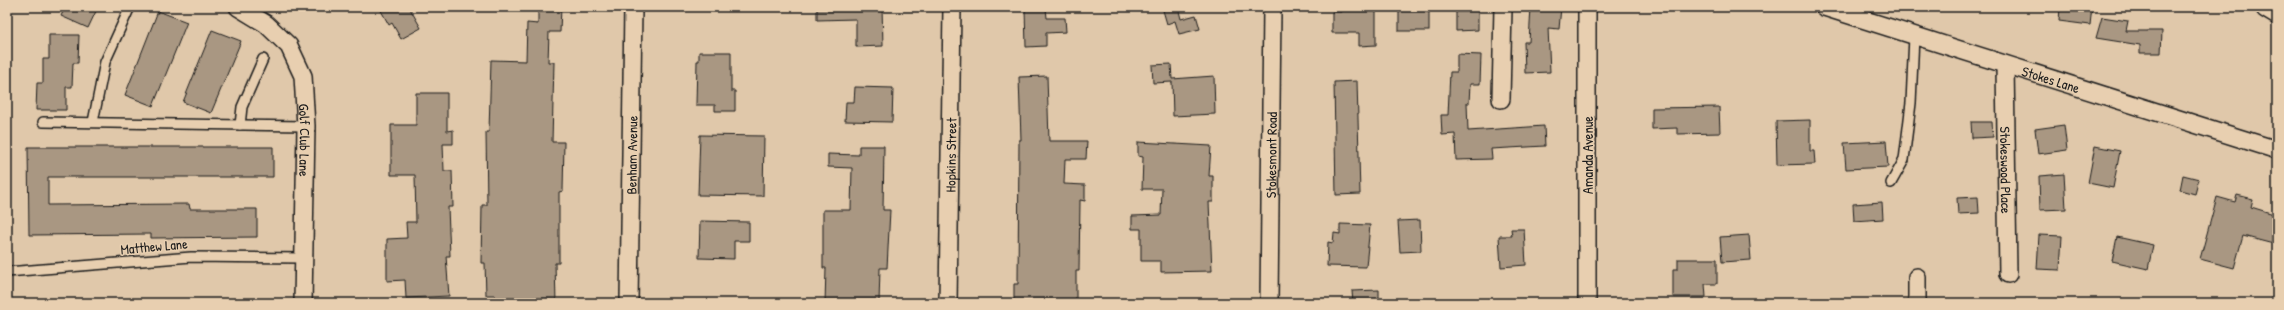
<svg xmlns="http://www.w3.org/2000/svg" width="2284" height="310" font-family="'Patrick Hand',sans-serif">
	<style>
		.building { fill: #a99782; stroke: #1c1c1c }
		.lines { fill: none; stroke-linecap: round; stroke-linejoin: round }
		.service-casing { stroke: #1c1c1c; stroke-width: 12 }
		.minor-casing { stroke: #1c1c1c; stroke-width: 20 }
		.motorway-casing { stroke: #1c1c1c; stroke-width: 25 }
		.service { stroke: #e8cfb0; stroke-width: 9 }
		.minor { stroke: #e8cfb0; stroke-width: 17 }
		.motorway { stroke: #e8cfb0; stroke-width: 22 }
		.labels { text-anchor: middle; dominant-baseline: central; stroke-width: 3; stroke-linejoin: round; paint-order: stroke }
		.street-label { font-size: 14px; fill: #1c1c1c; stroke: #e8cfb0 }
	</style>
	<rect width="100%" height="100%" fill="#e0c8aa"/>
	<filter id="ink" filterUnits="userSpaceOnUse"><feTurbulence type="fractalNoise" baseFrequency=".025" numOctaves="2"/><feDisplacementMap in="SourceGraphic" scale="8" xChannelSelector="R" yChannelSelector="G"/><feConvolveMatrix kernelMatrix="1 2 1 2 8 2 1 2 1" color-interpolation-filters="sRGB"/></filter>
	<g filter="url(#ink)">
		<g class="building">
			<path d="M65,7H98L88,28L61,16Z"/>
			<path d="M379,7H409L421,28L401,39L392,23L389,25Z"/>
			<path d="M538,7H561L560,32H549L548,62H554L552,142H564L563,191L559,192V263H555L556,303H496L495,295H486L485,263H481L482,205H487L486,132H489L491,60L526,61L527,23L538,24Z"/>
			<path d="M882,7L883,46L856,47V19L817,20V8Z"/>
			<path d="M1162,7H1178L1181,19L1196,15L1200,29L1179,34L1175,21L1167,24Z"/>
			<path d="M1342,7H1376V45L1359,46V33H1332V12H1342Z"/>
			<rect x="1399" y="7" width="30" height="24"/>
			<path d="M1456,7H1478V30L1456,31Z"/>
			<path d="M1531,7H1561L1559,29L1548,28L1550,72L1525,73L1524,42H1529Z"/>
			<path d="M2060,7H2092L2090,25L2059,21Z"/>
			<path d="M1046,8L1047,18H1065L1066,32L1046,33V46L1026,47L1025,9Z"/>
			<path d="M158,11L187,22L153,106L125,95Z"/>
			<path d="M2102,17L2128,21L2126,31H2162L2161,53H2140V45L2096,38Z"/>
			<path d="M212,30L241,41L211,113L183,102Z"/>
			<path d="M49,35H79L78,63H73L72,87H66V110H36L37,83H43V59H49Z"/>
			<path d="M699,52H731V91H735V111H715V105H696L697,61H699Z"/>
			<path d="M1457,54L1481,55L1480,84H1470L1469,103H1467L1468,131L1544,126L1545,146L1491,149L1492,159L1456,160L1455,134L1442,135L1441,115H1448L1450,72H1457Z"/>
			<path d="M1171,64L1172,79L1214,76L1215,114L1173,116L1172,82L1153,83L1152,65Z"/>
			<path d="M1047,76L1049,141H1087L1086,159H1065L1064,184L1085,185V201L1080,200L1079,271H1076V303H1014V284H1018L1019,140H1021L1019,77Z"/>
			<path d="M1357,81L1360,194L1336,195L1334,82Z"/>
			<path d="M855,87L893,88L892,122L845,121L846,102H854Z"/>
			<path d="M416,93H447V131L453,130V144H443L444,171H452L453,207H448L450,256H446L449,296L406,298L405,280L387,281V239L407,238L406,222H416L415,175H391V125H416Z"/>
			<path d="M1719,107L1720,133L1677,134V128L1652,129V108Z"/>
			<path d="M1810,120V151H1814L1815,164L1777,165L1776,121Z"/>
			<path d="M1971,122H1992L1993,137L1972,138Z"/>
			<path d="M2064,125L2067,150L2038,154L2035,129Z"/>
			<path d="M700,135L764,136L763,196L698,195Z"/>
			<path d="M1886,141L1888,167L1846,169L1844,143Z"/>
			<path d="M1138,142L1211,146L1209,176H1213V202H1209L1212,271L1161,272V261H1141V229H1132V216L1161,215L1162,189H1142L1143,157L1138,156Z"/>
			<path d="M859,146H884L883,210H890L887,268H880L879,303H825L826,268H823V210H851L852,168L828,167V154L859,155Z"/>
			<path d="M2095,146L2120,151L2113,188L2088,183Z"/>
			<path d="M28,147H273V177H48V205L189,204L190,209H257V237L151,238V234L29,235Z"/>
			<path d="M2064,174L2066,209L2040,210L2039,176Z"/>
			<path d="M2183,175L2199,179L2195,194L2180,190Z"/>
			<path d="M2237,195L2253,199L2251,207L2277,215V245L2243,236L2234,268L2200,259L2217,197L2235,202Z"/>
			<path d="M1978,197L1979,213L1958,214L1957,198Z"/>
			<path d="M1882,202L1883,219L1854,221L1853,204Z"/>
			<path d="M1420,220L1421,251L1400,252L1398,221Z"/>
			<path d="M700,221L749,222V241H734V259L699,258Z"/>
			<path d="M1340,224L1370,225L1366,267L1327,266L1328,242L1333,243L1334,233L1340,234Z"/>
			<path d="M1511,229H1524L1526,265L1501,267L1499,236H1512Z"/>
			<path d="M1749,235L1751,260L1722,262L1720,237Z"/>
			<path d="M2039,235L2062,236L2060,270L2037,269Z"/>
			<path d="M2117,237L2153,245L2148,269L2112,261Z"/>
			<path d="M1678,259H1717V284H1705L1706,297H1673V269H1678Z"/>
			<path d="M1379,290V303H1353L1352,291Z"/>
		</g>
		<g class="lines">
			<g class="service-casing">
				<g id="service">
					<path d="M43,122L306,126"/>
					<path d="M93,122L105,62L130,7"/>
					<path d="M240,125L242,107L263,59"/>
					<path d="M1891,183L1904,160L1911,103L1914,36"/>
					<path d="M7,272L191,257L303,258"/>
				</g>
			</g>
			<g class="minor-casing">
				<g id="minor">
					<path id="s1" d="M238,7L266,24L289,46L303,76L306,126L303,303"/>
					<path id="s2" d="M1824,7L2277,150"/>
					<path id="s3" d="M2005,65L2008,274"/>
					<path d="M1501,99L1503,7"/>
					<path id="s4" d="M629,303L633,7"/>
					<path id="s5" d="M948,303L952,7"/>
					<path id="s6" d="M1269,303L1272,7"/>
					<path d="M1587,303V7"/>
					<path d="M1917,303V277"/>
				</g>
			</g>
			<g class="motorway-casing">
				<path id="motorway" d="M2267,7L2277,13"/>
			</g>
			<use href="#service" class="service"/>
			<use href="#minor" class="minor"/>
			<use href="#motorway" class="motorway"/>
		</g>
	</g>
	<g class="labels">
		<g class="street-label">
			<text stroke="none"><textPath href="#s2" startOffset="238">Stokes Lane</textPath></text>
			<text stroke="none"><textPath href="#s1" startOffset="162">Golf Club Lane</textPath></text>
			<text stroke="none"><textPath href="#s4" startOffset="148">Benham Avenue</textPath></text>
			<text stroke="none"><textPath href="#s5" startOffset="148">Hopkins Street</textPath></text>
			<text stroke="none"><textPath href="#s6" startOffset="148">Stokesmont Road</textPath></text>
			<text transform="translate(1587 155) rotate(-90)">Amanda Avenue</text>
			<text stroke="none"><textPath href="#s3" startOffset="105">Stokeswood Place</textPath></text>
			<text transform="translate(154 246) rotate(-5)">Matthew Lane</text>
		</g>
	</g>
	<rect width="2284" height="310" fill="none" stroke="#e8cfb0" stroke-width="24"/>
	<rect x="12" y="12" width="2260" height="286" fill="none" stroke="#1c1c1c" stroke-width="1.5" filter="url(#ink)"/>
</svg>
